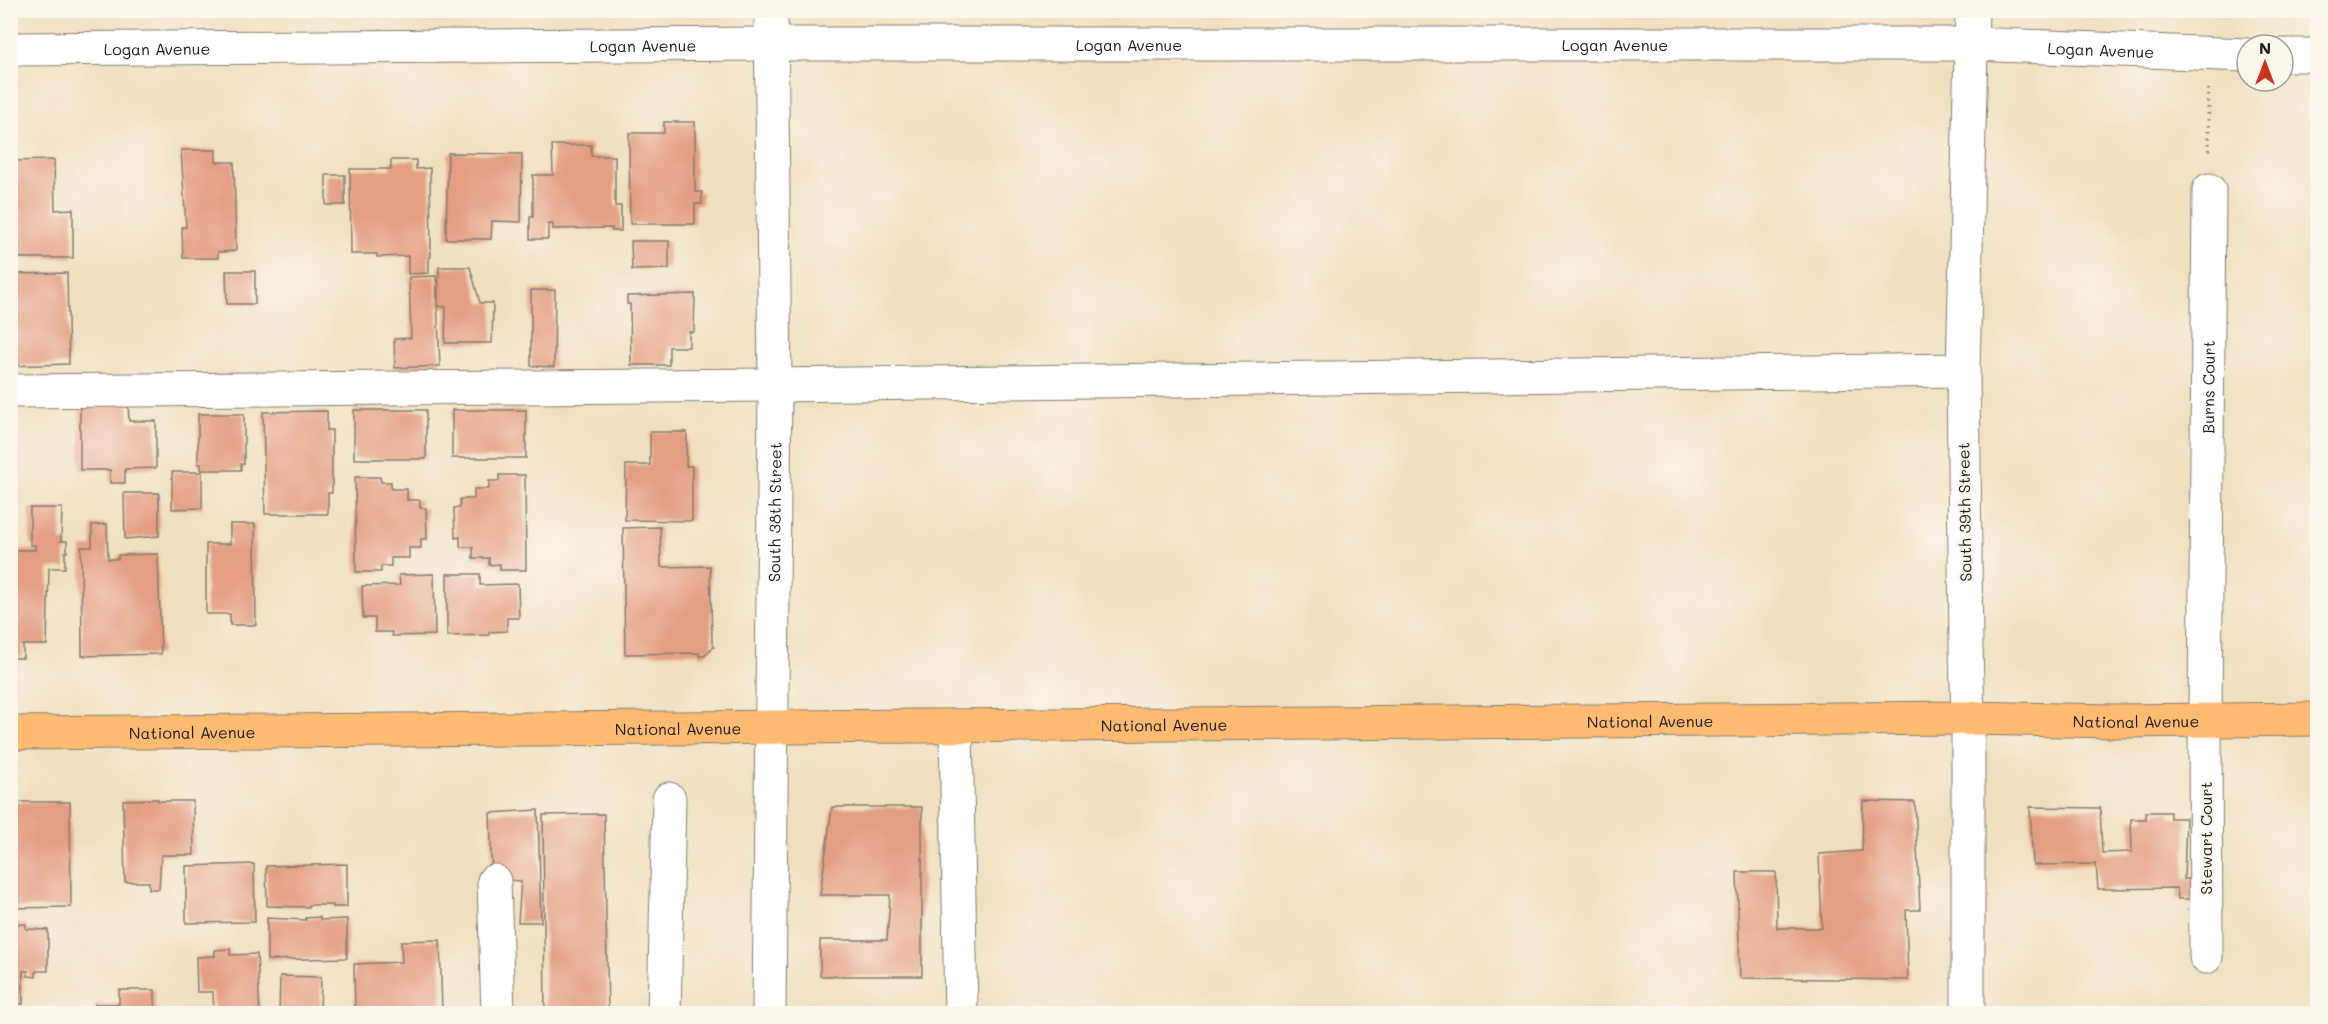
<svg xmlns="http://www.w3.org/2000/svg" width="2328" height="1024" font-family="Mali,sans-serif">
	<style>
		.building { fill: #e49e83 }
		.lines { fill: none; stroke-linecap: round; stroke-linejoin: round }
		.minor-casing { stroke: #867e6e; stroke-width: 35 }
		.major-casing { stroke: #867e6e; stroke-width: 35 }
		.path { stroke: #867e6e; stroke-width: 4; stroke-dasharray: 1.5 4.5; stroke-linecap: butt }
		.minor { stroke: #fff; stroke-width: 33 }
		.major { stroke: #ffbb71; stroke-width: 33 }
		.labels { text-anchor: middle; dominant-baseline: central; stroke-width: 5; stroke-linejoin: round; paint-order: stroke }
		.street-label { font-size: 16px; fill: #1c1c1c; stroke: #fbf7ec }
	</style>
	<rect width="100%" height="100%" fill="#fbf7ec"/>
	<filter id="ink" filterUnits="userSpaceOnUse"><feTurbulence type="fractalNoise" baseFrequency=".0167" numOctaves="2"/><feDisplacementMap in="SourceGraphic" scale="12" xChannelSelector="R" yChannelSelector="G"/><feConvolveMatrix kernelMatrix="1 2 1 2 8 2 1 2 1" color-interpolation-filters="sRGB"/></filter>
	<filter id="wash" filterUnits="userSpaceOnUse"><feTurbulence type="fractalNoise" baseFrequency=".008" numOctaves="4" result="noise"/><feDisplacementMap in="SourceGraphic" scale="24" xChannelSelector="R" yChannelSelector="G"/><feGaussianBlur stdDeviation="1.35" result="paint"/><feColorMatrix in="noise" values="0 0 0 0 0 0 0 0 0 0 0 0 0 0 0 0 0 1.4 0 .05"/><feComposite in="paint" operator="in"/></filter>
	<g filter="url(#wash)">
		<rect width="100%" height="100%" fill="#f0e0c0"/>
		<g id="blocks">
			<g class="building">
				<path d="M664,122H695V192H702V204H695V224H630L629,133H664Z"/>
				<path d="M552,145H591V156H615V206H621V231H612V228L553,229V224H548V239H530V217H533V175H553Z"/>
				<path d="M181,150H216V162H234L236,251L218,252V258H183L182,227H186Z"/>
				<path d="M448,153L522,154L521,222L492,221L491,239H446Z"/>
				<path d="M54,160L55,210L73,209V258H10V161Z"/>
				<path d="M391,160H416V169L430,168L431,257H429V273L408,274V256L377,257V254H351L350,169H391Z"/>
				<rect x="326" y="175" width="19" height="30"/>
				<path d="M631,241H669V269L632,270Z"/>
				<path d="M439,267H470L480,303H493L492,343H445L446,307L438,306Z"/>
				<path d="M226,271H255V304H227Z"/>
				<path d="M67,273L69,364L10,366V274Z"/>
				<path d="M436,276L440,366L395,368L394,339L411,338L409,277Z"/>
				<path d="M531,290H555L554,367L531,366Z"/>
				<path d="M695,294L694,332H689V347H669V365H631L630,304H627V296Z"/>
				<path d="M80,402H128L129,421H156V468L125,469V483H110V470H80Z"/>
				<rect x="354" y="410" width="72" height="49"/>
				<rect x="452" y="410" width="74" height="48"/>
				<path d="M327,411V430H332V493H328V514H265L263,412Z"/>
				<path d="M198,414H244V464H241V470H201V464H198Z"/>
				<path d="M650,432H687L686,466H692V521L625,520L626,465H650Z"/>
				<path d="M172,472H202V508L172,509Z"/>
				<path d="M499,475H525L526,570H500V564L489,565V558H473V547H460V537L455,538L454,508H460V499H474V489H489V481H499Z"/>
				<path d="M355,477H380L381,482H391V489H407V500H420V508H426L427,539H421V548H409V558H391V566H381V572H356Z"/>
				<path d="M124,493H159V536L125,539Z"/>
				<path d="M30,508H62L61,541H67V552H65V568H49L47,645H23V658H10V550H35V545H30Z"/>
				<path d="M107,524L108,559H118V555L158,554L161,654L82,656L81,547H92V525Z"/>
				<path d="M230,524H255L256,625H230V614H206V544H230Z"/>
				<path d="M660,527L661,567L710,566L712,641L714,647L704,656H699V653L625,654L623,528Z"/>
				<path d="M434,574L435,635L392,636V632H375V618H363L362,586L400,585L399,575Z"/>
				<path d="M447,574H480V585L518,584L519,618H507V631L489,632V635L447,636Z"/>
				<path d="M158,799V801H193L194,855H161L159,889H149V882H125L123,800Z"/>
				<path d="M1863,801L1915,802L1920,910H1906L1908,980L1740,978L1737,872H1776L1777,928H1822L1819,854L1862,851Z"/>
				<path d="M10,802H70L71,907L10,908Z"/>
				<path d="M832,807H922V976H820V940H887L890,895H820Z"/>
				<path d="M2030,807L2100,808L2102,853L2132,852L2131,819H2146L2145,812H2170V818H2186L2184,879H2198V899H2178L2177,888L2098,889L2096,864L2033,865Z"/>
				<path d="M538,810L541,922H518L521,881L492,879L490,813Z"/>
				<path d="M604,814L608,1014H545L543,815Z"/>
				<path d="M254,864L255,922L186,923V866Z"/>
				<path d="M347,864V907H333V905H309V907L267,906L266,866Z"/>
				<path d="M320,917V920L347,919V958L267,960V918L306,920L305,918Z"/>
				<path d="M14,924H26V929L48,930V971H36V977L28,976V971H23V1004H10V929L14,930Z"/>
				<path d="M440,940L442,1014H355L354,964L402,962L401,941Z"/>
				<path d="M230,949V955L257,954L260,1014H214L213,992H197L196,957L215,956V950Z"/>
				<path d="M280,976L321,977L320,1014H279Z"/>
				<path d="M119,990H155V1011H174V1014H95V1004H119Z"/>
			</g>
		</g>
	</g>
	<g filter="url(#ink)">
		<use href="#blocks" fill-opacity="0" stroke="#867e6e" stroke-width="1.5"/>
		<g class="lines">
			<g class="minor-casing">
				<g id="minor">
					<path id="s1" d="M10,49L771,44H1972L2247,55"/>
					<path d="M2283,55H2318"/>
					<path d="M10,391L775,385L1963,370"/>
					<path d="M956,726L961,1014"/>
					<path d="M494,881L498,1014"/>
					<path id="s2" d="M2206,957L2205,720L2209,190"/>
					<path d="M664,1014L669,799"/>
					<path id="s3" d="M769,1014L775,385L771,10"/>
					<path d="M1968,1014V718L1966,648L1963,370L1972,10"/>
				</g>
			</g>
			<g class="major-casing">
				<g id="major">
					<path id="s4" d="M10,733L1968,718L2114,721L2318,719"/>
				</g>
			</g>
			<path class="path" d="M2208,89L2209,153"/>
			<use href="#minor" class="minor"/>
			<use href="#major" class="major"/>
		</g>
	</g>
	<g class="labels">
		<g class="street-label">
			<text stroke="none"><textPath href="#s1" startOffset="1119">Logan Avenue</textPath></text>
			<text stroke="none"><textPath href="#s1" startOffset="1605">Logan Avenue</textPath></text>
			<text stroke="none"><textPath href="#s1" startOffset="633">Logan Avenue</textPath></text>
			<text stroke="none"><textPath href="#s1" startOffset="147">Logan Avenue</textPath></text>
			<text stroke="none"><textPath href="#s1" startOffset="2091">Logan Avenue</textPath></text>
			<text stroke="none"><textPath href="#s2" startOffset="570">Burns Court</textPath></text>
			<text stroke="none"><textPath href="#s3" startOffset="502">South 38th Street</textPath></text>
			<text transform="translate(1964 512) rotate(-91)">South 39th Street</text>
			<text stroke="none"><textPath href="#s4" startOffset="1640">National Avenue</textPath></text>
			<text stroke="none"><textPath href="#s4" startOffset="2126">National Avenue</textPath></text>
			<text stroke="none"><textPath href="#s4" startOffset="1154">National Avenue</textPath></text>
			<text stroke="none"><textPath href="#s4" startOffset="668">National Avenue</textPath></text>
			<text stroke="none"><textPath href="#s4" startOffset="182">National Avenue</textPath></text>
			<text transform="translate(2205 838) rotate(-90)">Stewart Court</text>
		</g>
	</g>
	<rect width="2328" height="1024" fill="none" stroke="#fbf7ec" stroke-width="36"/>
	<g transform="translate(2265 63)"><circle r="28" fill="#fbf7ec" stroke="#a29f99" stroke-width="1.5"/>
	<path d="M0-4.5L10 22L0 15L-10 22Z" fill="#c8321e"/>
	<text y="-9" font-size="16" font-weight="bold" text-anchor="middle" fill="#1c1c1c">N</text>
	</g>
</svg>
